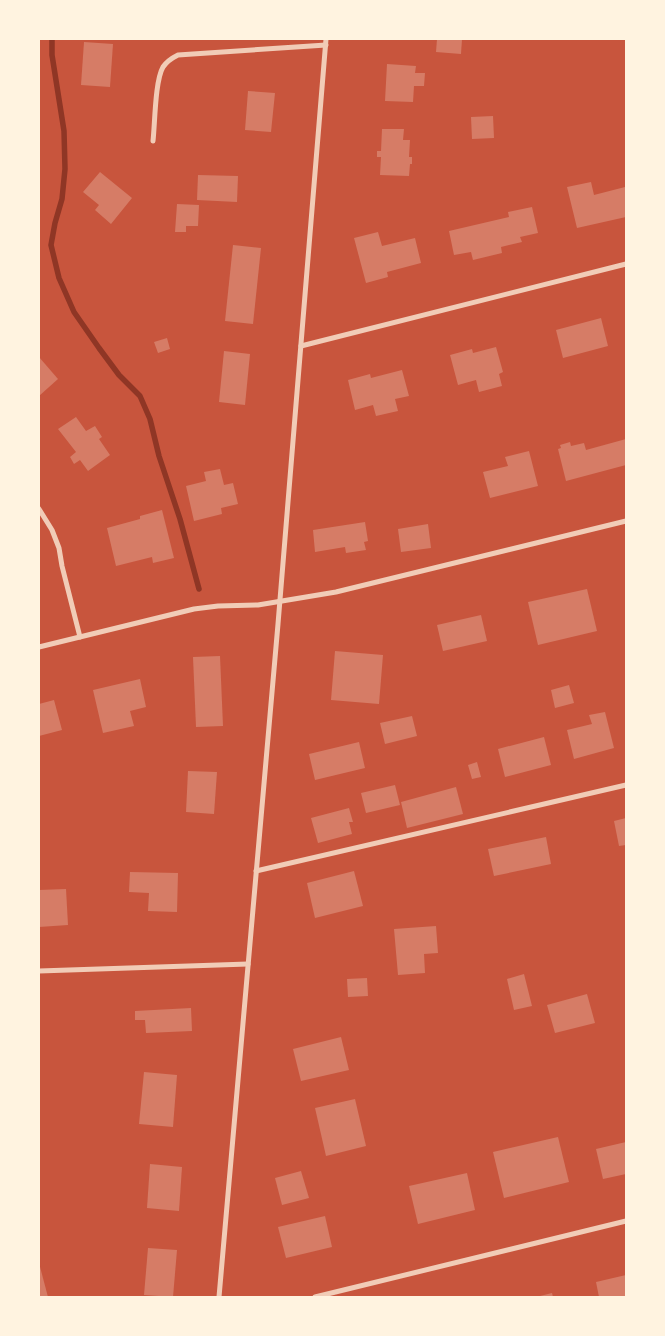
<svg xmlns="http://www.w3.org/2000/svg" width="665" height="1336" font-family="'Roboto Condensed',sans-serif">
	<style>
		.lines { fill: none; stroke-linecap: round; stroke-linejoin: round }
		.stream { stroke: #8f3625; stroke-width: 5.5 }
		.building { fill: #d67c66 }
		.minor { stroke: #f1ccb7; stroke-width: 5 }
	</style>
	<rect width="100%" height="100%" fill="#c8553d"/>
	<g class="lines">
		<path class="stream" d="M52,39V55L64,131L65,169L62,199L55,223L51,245L59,278L74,312L99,348L119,375L140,396L150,419L159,456L180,519L199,589"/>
	</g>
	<g class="building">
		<path d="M437,39H462L461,54L436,52Z"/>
		<path d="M84,42L113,44L110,87L81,85Z"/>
		<path d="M387,64L416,66L415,73H425L424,86H414L413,102L385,101Z"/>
		<path d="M248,91L275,93L271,132L245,130Z"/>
		<path d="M493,116L494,138L472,139L471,117Z"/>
		<path d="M382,129H404L403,140H410L409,157H412V164H410L409,176L380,175L381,157H377V151H381Z"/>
		<path d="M100,172L132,198L111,224L95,210L99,205L83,192Z"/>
		<path d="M198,175L238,176L237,202L197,200Z"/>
		<path d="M591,182L594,195L625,187L626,217L577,228L567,187Z"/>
		<path d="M177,204L199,205L198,226H186V232H175Z"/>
		<path d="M532,207L538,233L520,237L522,242L501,247L502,253L473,260L471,252L454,255L449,231L509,217L508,212Z"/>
		<path d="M378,232L382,246L415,238L421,263L387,272L388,277L366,283L354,238Z"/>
		<path d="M233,245L261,248L253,324L225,321Z"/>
		<path d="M601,318L608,346L563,358L556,330Z"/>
		<path d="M167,338L170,349L158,353L154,342Z"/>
		<path d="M496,347L503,372L499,374L502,386L479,392L476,380L458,385L450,355L472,349L473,353Z"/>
		<path d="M224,351L250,354L245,405L219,402Z"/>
		<path d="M39,357L58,379L39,396Z"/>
		<path d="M402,370L409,396L395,399L398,411L376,416L373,405L355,410L348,380L370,374L371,378Z"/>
		<path d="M76,417L86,431L95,426L102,437L99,439L110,455L88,471L80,460L74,464L70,457L76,452L58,429Z"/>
		<path d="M626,439V465L566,481L558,449L561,448L560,445L570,442L571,446L584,443L586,450Z"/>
		<path d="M529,451L538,486L490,498L483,472L508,466L505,457Z"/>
		<path d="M220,469L224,485L233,483L238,504L221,508L222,514L194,521L186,486L206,481L204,472Z"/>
		<path d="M162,510L174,558L153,563L152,557L116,566L107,528L140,519V516Z"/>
		<path d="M365,522L368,541L364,542L366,550L346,553L345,547L315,552L313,530Z"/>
		<path d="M428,524L431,548L401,552L398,529Z"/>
		<path d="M587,589L597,631L538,645L528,602Z"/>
		<path d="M481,615L487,641L443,651L437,625Z"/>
		<path d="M335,651L383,655L379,704L331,700Z"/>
		<path d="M220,656L223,726L196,727L193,657Z"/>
		<path d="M140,679L146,707L130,711L134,726L103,733L93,690Z"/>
		<path d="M569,685L574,703L555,708L551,690Z"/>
		<path d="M54,700L62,730L39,736V704Z"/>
		<path d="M605,712L614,748L574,759L567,730L592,724L589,715Z"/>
		<path d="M412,716L417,736L385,744L380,723Z"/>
		<path d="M544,737L551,765L505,777L498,749Z"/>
		<path d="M359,742L365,768L315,780L309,754Z"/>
		<path d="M477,762L481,777L472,779L468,765Z"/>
		<path d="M188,771L217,772L214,814L186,812Z"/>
		<path d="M395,785L400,805L366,813L361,793Z"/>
		<path d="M456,787L463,814L407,828L401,802Z"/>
		<path d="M349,808L353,822H349L352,834L318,843L311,818Z"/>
		<path d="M626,818V845L619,846L614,821Z"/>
		<path d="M546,837L551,864L494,876L488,849Z"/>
		<path d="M354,871L363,906L315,918L307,883Z"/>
		<path d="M130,872L178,873L177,912L148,911L149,893L129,892Z"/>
		<path d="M66,889L68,925L39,927V890Z"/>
		<path d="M436,926L438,953L424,954L425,973L398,975L394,929Z"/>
		<path d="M524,974L532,1006L514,1010L507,979Z"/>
		<path d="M367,978L368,996L348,997L347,979Z"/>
		<path d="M587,994L595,1023L555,1033L547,1005Z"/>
		<path d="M191,1008L192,1031L146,1033L145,1020H135V1011Z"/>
		<path d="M341,1037L349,1070L301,1081L293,1049Z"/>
		<path d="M144,1072L177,1075L173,1127L139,1124Z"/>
		<path d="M355,1099L366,1146L326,1156L315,1108Z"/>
		<path d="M558,1137L569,1182L504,1198L493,1152Z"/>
		<path d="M626,1142V1174L603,1179L596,1149Z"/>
		<path d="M150,1164L182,1167L179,1211L147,1208Z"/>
		<path d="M301,1171L309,1198L282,1205L275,1178Z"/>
		<path d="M467,1173L475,1210L418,1224L409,1186Z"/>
		<path d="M325,1216L332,1247L286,1258L278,1227Z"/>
		<path d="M148,1248L177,1250L173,1297L144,1295Z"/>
		<path d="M39,1263L48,1297H39Z"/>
		<path d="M626,1275V1297H599L596,1282Z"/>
		<path d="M552,1293L553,1297H536Z"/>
	</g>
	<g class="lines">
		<g class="minor">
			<path d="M153,141C155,123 155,81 163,67C167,61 172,58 178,55L326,45"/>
			<path d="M301,346L626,264"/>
			<path d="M39,509L52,530L59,548L62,566L80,637"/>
			<path d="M39,647L194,609L218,606L258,605L336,592L626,521"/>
			<path d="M256,871L626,785"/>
			<path d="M39,971L248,964"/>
			<path d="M219,1297L278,624L326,39"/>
			<path d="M315,1297L626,1221"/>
		</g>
	</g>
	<rect width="665" height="1336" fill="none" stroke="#fff3e0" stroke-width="80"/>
</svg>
